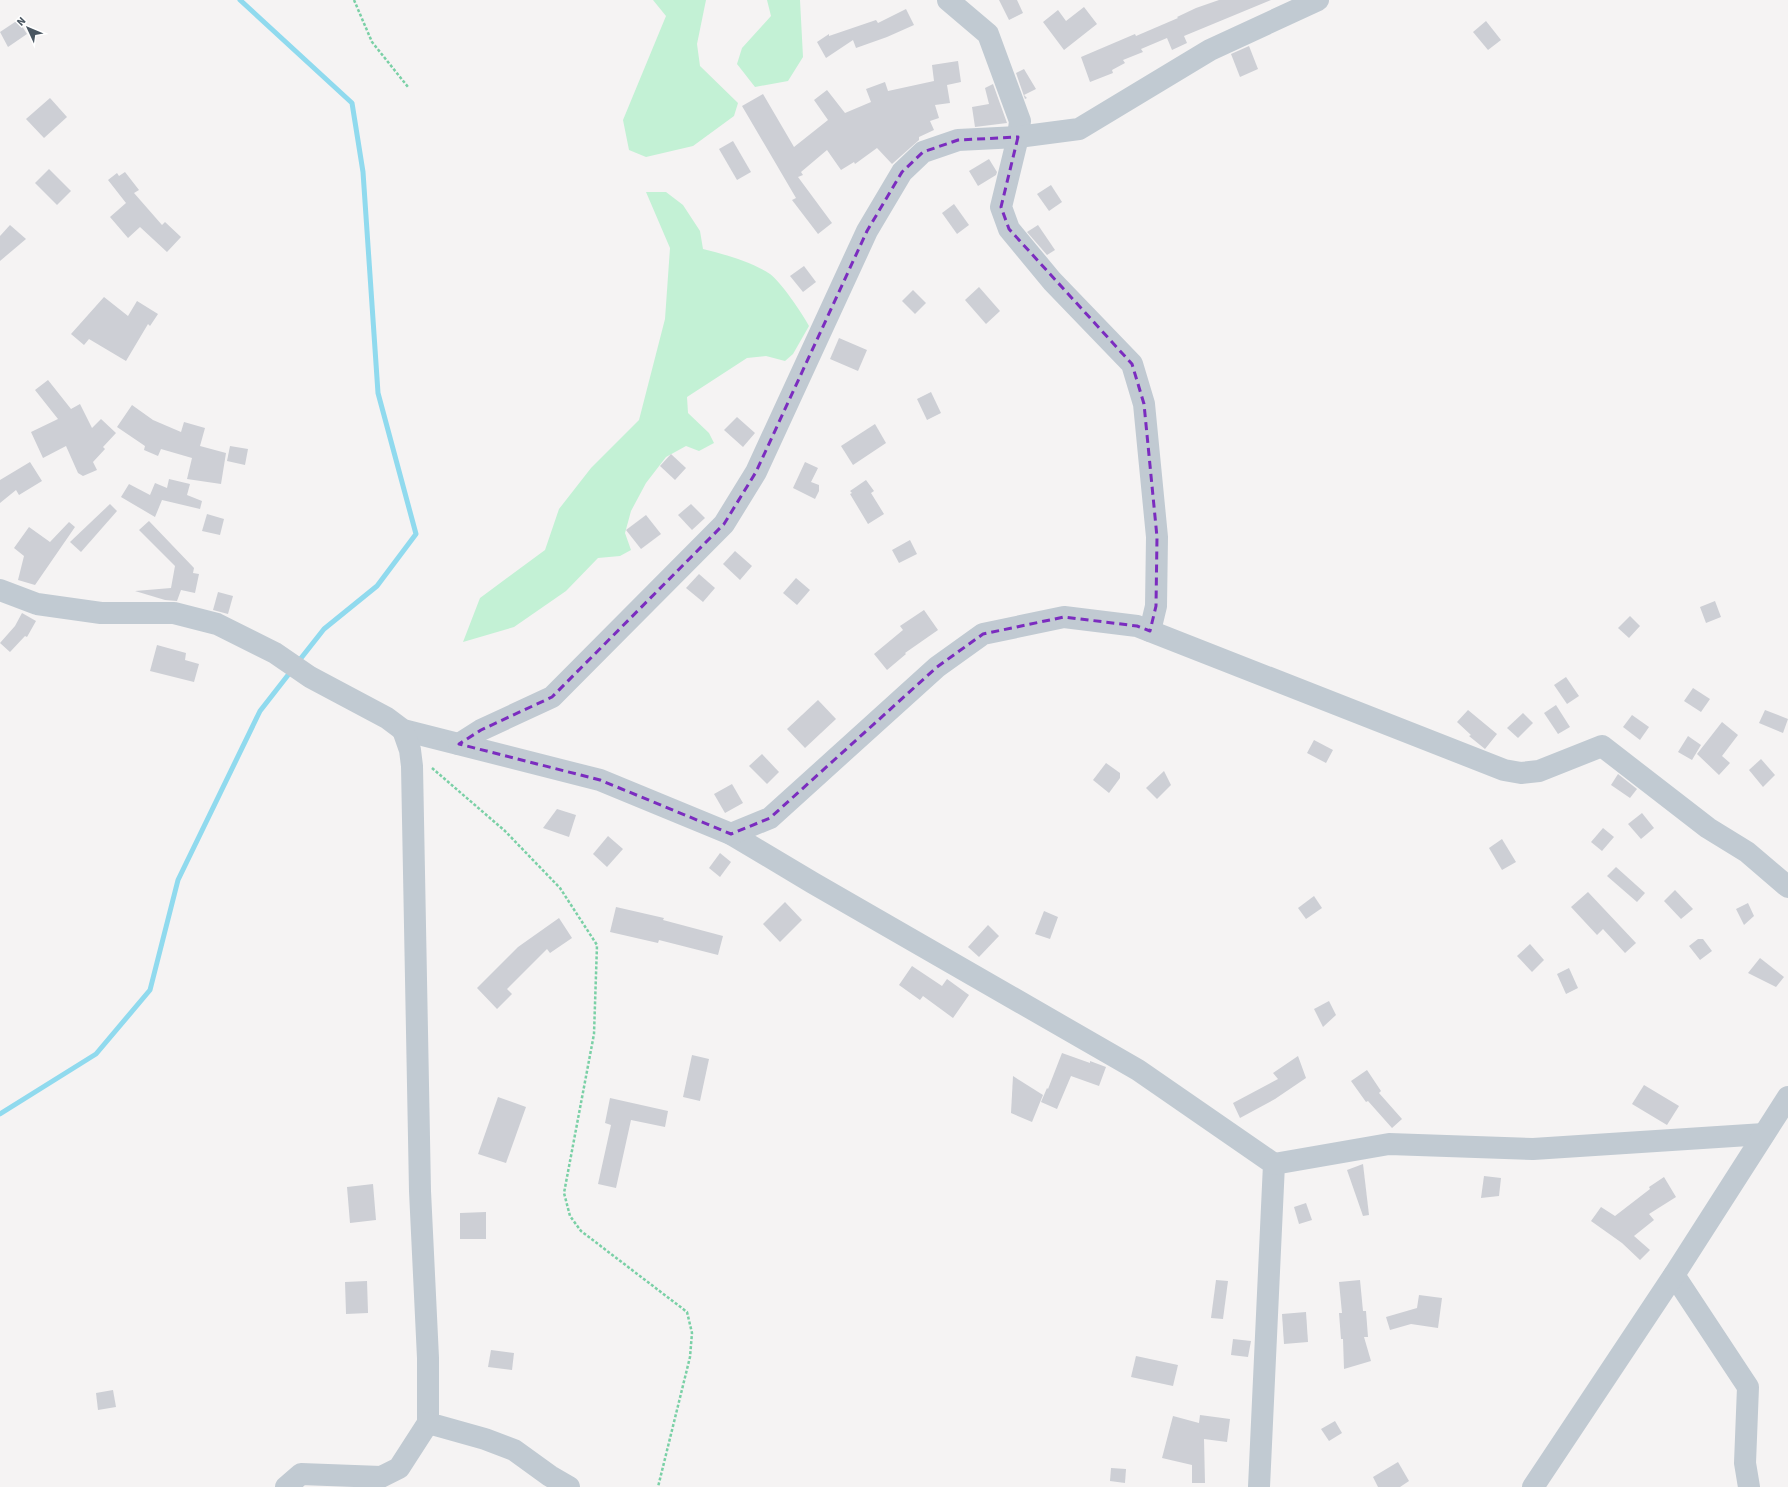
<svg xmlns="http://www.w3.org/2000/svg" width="1788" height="1487" font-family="'Source Sans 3',sans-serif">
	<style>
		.green { fill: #c3f1d5 }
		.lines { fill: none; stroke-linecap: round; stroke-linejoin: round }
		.stream { stroke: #90daee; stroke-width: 5 }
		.building { fill: #cdcfd5 }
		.path { stroke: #7ad0a6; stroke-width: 2.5; stroke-dasharray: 3 2; stroke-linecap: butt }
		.minor { stroke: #c1cad2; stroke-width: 22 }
		.marked { fill: none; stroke: #7b2cbf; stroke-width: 3; stroke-dasharray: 8 5; stroke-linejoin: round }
	</style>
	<rect width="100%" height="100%" fill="#f5f3f3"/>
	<g class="green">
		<path d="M653,0H706L697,44L700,66L738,103L734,116L693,146L646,157L629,150L623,120L666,16Z"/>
		<path d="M767,0H800L803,57L788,81L755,87L737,64L742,48L771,16Z"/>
		<path d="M646,192H666L683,205L700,231L703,249C726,255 750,261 770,274C781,282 802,313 809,326L793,354L785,361L766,356L747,358L687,397L688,413L709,433L714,443L699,451L686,446L666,457L646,483L631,511L625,533L631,550L620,556L598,558L566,591L514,627L463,642L480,598L545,550L559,509L591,468L639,420L665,319L670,248Z"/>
	</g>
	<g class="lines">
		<g class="stream">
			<path d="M240,0L352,103L363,172L378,393L416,534L377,586L324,629L298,662"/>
			<path d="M0,1114L96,1054L150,990L178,880L260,711L292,670"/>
		</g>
	</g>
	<g class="building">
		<path d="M999,0H1017L1023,13L1009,20Z"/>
		<path d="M1219,0H1271L1184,36L1187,43L1172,50L1167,38L1141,49L1143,52L1123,60L1125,63L1112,70L1113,73L1090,82L1081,57L1135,34L1136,36L1178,18L1177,17L1196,8Z"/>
		<path d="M1084,7L1097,24L1064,50L1043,22L1058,10L1066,21Z"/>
		<path d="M906,9L914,25L887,37L856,48L853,40L826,58L817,42L829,34V36L876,20L878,23Z"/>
		<path d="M18,20L27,34L8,47L0,32Z"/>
		<path d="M1486,21L1501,40L1488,50L1473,32Z"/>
		<path d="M1249,46L1258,69L1240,77L1231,54Z"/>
		<path d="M958,61L961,82L947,85L950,103L935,105L939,118L930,121L934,130L919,137V140L892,164L877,148L855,164L854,162L841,170L827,150L801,172L803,175L798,177L832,223L818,234L792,200L796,198L742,106L763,94L794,147L828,120L814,100L827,90L845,113L871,102L866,89L885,82L888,91L934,81L932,65Z"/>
		<path d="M1024,69L1036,89L1024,95L1027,98L1025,99L1016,73Z"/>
		<path d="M993,84L1007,123L975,127L972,107L989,104L985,88Z"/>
		<path d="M50,98L67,117L44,138L26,119Z"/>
		<path d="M733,141L751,172L737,180L719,149Z"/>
		<path d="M989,159L997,172L996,175L978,186L969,171Z"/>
		<path d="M49,169L71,191L57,205L35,183Z"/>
		<path d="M125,172L139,190L134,193L162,225L165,222L181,237L167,252L140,227L128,238L110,217L126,203L108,180L117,173L119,176Z"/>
		<path d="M1051,185L1062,202L1049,211L1037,194Z"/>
		<path d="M954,204L969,225L957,234L942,213Z"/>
		<path d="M10,225L26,239L0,261V236Z"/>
		<path d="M1038,225L1055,250L1047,255L1027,232Z"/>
		<path d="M804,266L816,282L803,292L790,276Z"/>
		<path d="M979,287L1000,311L986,324L965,300Z"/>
		<path d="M913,290L926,303L915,314L902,301Z"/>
		<path d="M104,297L128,316L137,301L158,314L150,326L148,324L126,361L89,339L84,345L71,334Z"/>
		<path d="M839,338L867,350L858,371L830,359Z"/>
		<path d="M48,380L71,409L80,404L92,428L101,419L116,433L103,447L105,449L93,462L97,470L83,476L78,473L66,446L43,458L31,432L58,419L35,390Z"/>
		<path d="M931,392L941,413L927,420L917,399Z"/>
		<path d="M132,405L153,420L181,432L184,422L205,428L200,446L226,453L221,484L187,479L192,458L161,449L158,456L144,450L145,446L117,427Z"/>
		<path d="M737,417L755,433L743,447L724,430Z"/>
		<path d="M875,424L886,443L853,465L841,446Z"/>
		<path d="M230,446L248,449L245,465L227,461Z"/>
		<path d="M671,454L686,468L675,480L660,466Z"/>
		<path d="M30,462L42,481L19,495L16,490L0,503V480Z"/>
		<path d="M805,462L818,468L811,482L819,485V491L815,499L793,488Z"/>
		<path d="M169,479L190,484L187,495L202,501L200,509L162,500L155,517L121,497L129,484L150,495L155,483L167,488Z"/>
		<path d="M866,480L874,491L871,493L884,514L868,524L850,494L852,493L850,491Z"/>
		<path d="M110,504L117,511L81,552L70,542Z"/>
		<path d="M691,504L705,518L692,530L678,515Z"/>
		<path d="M207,514L224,519L220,535L202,531Z"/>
		<path d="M646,515L661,534L641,549L626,530Z"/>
		<path d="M149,521L194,568L193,573L199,574L195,593L181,590L177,601L165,600L135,591L171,588L175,566L139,530Z"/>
		<path d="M69,522L75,527L35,585L18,580L24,556L14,548L29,527L50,542Z"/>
		<path d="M910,540L917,554L899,563L892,550Z"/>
		<path d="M735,551L752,566L740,580L723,564Z"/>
		<path d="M699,574L715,588L703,602L686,588Z"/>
		<path d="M796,578L810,590L797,605L783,593Z"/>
		<path d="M218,592L233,596L228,614L213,610Z"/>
		<path d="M1715,601L1721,617L1706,623L1700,607Z"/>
		<path d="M924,610L938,630L905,653L906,654L887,670L874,654L903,630L900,626Z"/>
		<path d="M22,613L36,621L27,637L25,636L10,652L0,643L15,626Z"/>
		<path d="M1630,616L1640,626L1629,638L1618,628Z"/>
		<path d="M157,645L186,653L185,660L199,664L194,682L150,671Z"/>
		<path d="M1566,677L1579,696L1567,704L1554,685Z"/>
		<path d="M1693,688L1710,699L1701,712L1684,701Z"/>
		<path d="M818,700L836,719L805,748L787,729Z"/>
		<path d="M1556,705L1570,727L1558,734L1544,713Z"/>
		<path d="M1468,710L1497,734L1485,749L1469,736L1471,735L1457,722Z"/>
		<path d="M1765,710L1788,719L1783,733L1759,723Z"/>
		<path d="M1523,713L1533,723L1518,738L1507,728Z"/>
		<path d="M1632,715L1649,727L1640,740L1623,727Z"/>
		<path d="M1722,722L1738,735L1722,756L1730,763L1719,775L1697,754Z"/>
		<path d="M1688,736L1701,745L1692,760L1678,752Z"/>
		<path d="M1314,740L1333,750L1326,763L1307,753Z"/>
		<path d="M762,754L779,772L767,784L749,766Z"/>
		<path d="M1761,759L1775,775L1763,787L1749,770Z"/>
		<path d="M1106,763L1120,773V778L1109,793L1093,780Z"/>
		<path d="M1164,771L1171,785L1157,799L1146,788Z"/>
		<path d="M1618,774L1637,789L1630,798L1611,785Z"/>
		<path d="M732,784L743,803L725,813L714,794Z"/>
		<path d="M557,809L576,815L569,837L543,828Z"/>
		<path d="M1642,813L1654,828L1641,839L1628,824Z"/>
		<path d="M1603,828L1614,837L1602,851L1591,842Z"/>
		<path d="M608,836L623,849L607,867L593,854Z"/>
		<path d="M1502,839L1516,862L1502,870L1489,848Z"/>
		<path d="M720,853L731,862L720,877L709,868Z"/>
		<path d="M1616,867L1645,893L1637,902L1607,876Z"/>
		<path d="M1675,890L1693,909L1681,919L1664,901Z"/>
		<path d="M1588,892L1636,943L1625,953L1603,929L1597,935L1571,907Z"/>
		<path d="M1314,896L1322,908L1306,919L1298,908Z"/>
		<path d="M785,902L802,920L780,942L763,924Z"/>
		<path d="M1748,903L1754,916L1744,925L1736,909Z"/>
		<path d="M616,907L664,918L663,920L723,936L718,955L659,940L658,943L610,932Z"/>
		<path d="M1044,911L1058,917L1050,939L1035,934Z"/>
		<path d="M559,918L572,938L550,953L547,949L507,989L512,994L497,1009L477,988L518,947Z"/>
		<path d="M988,925L999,936L979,957L968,947Z"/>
		<path d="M1698,939H1703L1712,951L1700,960L1689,946Z"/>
		<path d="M1530,944L1544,960L1532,972L1517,956Z"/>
		<path d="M1760,958L1784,977L1776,987L1748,973Z"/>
		<path d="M912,966L942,986L947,979L969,995L953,1018L923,996L920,1000L899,985Z"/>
		<path d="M1569,968L1578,988L1566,994L1557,974Z"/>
		<path d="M1329,1001L1336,1015L1323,1027L1314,1009Z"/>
		<path d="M1062,1053L1090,1063V1061L1106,1067L1099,1086L1071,1076L1057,1109L1041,1102L1047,1088L1048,1089Z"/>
		<path d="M692,1055L709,1059L700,1101L683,1097Z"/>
		<path d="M1298,1056L1306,1078L1275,1099L1240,1118L1233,1103L1278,1079L1273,1073Z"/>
		<path d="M1367,1070L1381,1091L1379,1093L1402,1119L1392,1128L1368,1101L1366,1102L1351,1081Z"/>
		<path d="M1013,1076L1043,1095L1032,1122L1011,1113Z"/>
		<path d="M1644,1085L1679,1106L1667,1125L1632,1104Z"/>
		<path d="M498,1097L526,1107L506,1163L478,1154Z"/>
		<path d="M610,1098L668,1111L665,1127L631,1120L616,1188L598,1184L611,1125L605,1123Z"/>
		<path d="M1363,1164L1369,1215L1363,1216L1347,1170Z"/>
		<path d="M1484,1176L1501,1178L1499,1196L1481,1198Z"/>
		<path d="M1664,1177L1676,1197L1649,1214L1654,1220L1634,1236L1650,1250L1640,1260L1622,1243L1591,1221L1601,1207L1615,1216L1650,1189L1649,1187Z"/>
		<path d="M373,1184L376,1220L350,1223L347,1187Z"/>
		<path d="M1306,1203L1312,1220L1299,1224L1294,1207Z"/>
		<path d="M486,1212V1239H460V1213Z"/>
		<path d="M1216,1280L1228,1281L1223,1319L1211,1318Z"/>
		<path d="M1360,1280L1363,1311H1366L1368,1337H1364L1371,1361L1344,1369L1343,1339H1341L1339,1313H1342L1339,1282Z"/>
		<path d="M367,1281L368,1313L346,1314L345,1282Z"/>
		<path d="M1419,1295L1442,1298L1438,1328L1411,1324L1390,1330L1386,1317L1417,1308Z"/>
		<path d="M1306,1312L1308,1342L1284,1344L1282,1314Z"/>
		<path d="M1233,1339L1251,1341L1248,1357L1231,1355Z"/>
		<path d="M491,1350L514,1353L512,1370L488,1367Z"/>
		<path d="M1136,1356L1178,1365L1173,1386L1131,1377Z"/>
		<path d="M113,1390L116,1407L98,1410L96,1393Z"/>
		<path d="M1200,1415L1230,1419L1227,1442L1204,1439L1205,1483H1192V1465L1162,1458L1173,1416L1199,1423Z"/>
		<path d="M1335,1421L1342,1433L1329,1441L1321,1429Z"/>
		<path d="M1398,1462L1409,1481L1400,1487H1378L1373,1477Z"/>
		<path d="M1111,1468L1126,1469L1125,1483L1110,1481Z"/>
	</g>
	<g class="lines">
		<g class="path">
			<path d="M354,0L372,42L408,87"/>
			<path d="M432,768L505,831L560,888L597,945L594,1034L564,1193L570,1216L581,1231L687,1312L692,1333L690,1357L658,1487"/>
		</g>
		<g class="minor">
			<path d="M948,0L988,34L1020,121L1018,137L1001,207L1009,229L1052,281L1132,364L1144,404L1157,537L1156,606L1150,631"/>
			<path d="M0,590L37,604L101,613H174L217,624L275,653L310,677L387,718L403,730L600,780L731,834L813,883L1138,1070L1274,1164L1259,1487"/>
			<path d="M403,730L410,750L412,766L420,1191L428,1358V1423L485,1439L514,1450L550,1476L569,1487"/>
			<path d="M459,744L481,730L552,697L724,524L756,472L867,231L902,172L923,152L958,140L1018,137L1079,129L1210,50L1318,0"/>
			<path d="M731,834L770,818L937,667L983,634L1064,617L1137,626L1504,770L1521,773L1539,771L1602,746L1708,828L1747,852L1788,887"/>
			<path d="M1274,1164L1389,1144L1533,1149L1764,1134"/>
			<path d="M1674,1275L1748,1387L1745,1463L1749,1487"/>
			<path d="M286,1487L301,1474L381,1477L399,1468L428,1423"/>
			<path d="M1533,1487L1674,1275L1788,1097"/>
		</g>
	</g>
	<path class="marked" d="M1018,137L1001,207L1009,229L1132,364L1144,404L1157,537L1156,606L1150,631L1137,626L1064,617L983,634L937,667L770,818L731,834L600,780L459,744L481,730L552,697L724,524L756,472L867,231L902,172L923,152L958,140Z"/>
	<g transform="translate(28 28) rotate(314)" stroke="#ffffff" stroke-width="3" paint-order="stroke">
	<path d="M0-3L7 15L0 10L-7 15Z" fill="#4a5661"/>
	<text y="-6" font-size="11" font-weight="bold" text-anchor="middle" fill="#4a5661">N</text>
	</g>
</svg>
